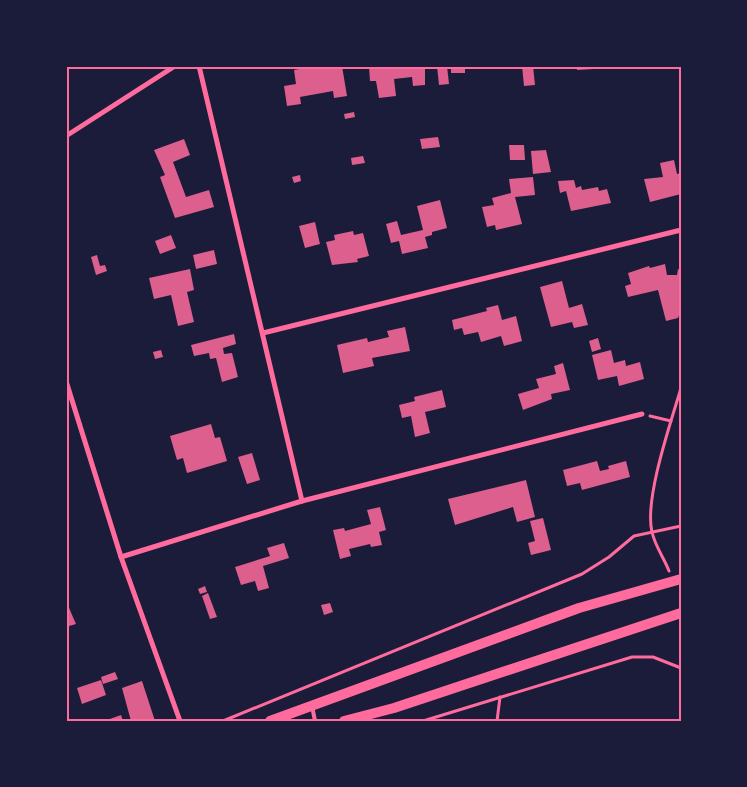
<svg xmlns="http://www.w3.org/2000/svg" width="747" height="787" font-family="'Fira Sans',sans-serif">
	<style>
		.building { fill: #dd5f8e }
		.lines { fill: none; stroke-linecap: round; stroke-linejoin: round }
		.path { stroke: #ff6b9d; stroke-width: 3 }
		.service { stroke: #ff6b9d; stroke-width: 4 }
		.minor { stroke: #ff6b9d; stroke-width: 5 }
		.secondary { stroke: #ff6b9d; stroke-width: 10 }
		.neatline { fill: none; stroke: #ff6b9d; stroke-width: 2 }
	</style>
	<rect width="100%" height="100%" fill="#1b1b3a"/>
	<g class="building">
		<path d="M315,66H342L347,96L334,98L333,91L300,97L301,104L287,106L284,86L296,84L294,70Z"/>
		<path d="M425,66V85L413,86L412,77L394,79L396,96L379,98L376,81H370L369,67Z"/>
		<path d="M437,66H447L449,84L439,85Z"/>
		<rect x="451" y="66" width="14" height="7"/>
		<path d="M522,66H533L535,85L524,86Z"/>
		<path d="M577,66H594V69L577,70Z"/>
		<path d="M354,112L355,117L345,119L344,114Z"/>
		<path d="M438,137L440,147L422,149L420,139Z"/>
		<path d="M184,139L190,155L173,162L186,197L209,190L214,207L175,218L160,177L165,175L154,150Z"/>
		<path d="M509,145H524L525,160H510Z"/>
		<path d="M546,150L551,172L533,174L531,151Z"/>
		<path d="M363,156L365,163L352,165L351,158Z"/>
		<path d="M674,160L677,174L681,173V194L650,202L644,179L663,177L660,163Z"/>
		<path d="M300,175L301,181L294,183L292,177Z"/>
		<path d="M533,177L535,195L515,197L522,224L496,230L495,225L487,227L482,207L494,205L492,198L511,193L509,179Z"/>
		<path d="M574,180L576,188L581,186L582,190L598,187L599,191L607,189L611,203L571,211L566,191L560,193L558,181Z"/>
		<path d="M440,200L447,228L432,232V235L425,237L428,248L402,254L399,241L391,243L386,224L397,221L401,235L423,230L417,206Z"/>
		<path d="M315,222L320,244L305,248L299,226Z"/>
		<path d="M353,231L354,235L363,233L369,256L357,259L358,262L332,265L326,242L335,240L334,235Z"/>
		<path d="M171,235L176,248L160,254L155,241Z"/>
		<path d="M214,250L217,264L196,269L193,255Z"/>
		<path d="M97,255L100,266L105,265L107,271L96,275L91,257Z"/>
		<path d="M665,264L667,275H677L678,269L681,270V310L678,318L666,321L658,290L628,297L625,286L631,284L628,273L649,266L650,268Z"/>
		<path d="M190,269L194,290L187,292L194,322L178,326L171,295L154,299L149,278Z"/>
		<path d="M562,281L569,308L582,304L588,325L574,328L572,322L551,327L540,287Z"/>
		<path d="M498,305L502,320L516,316L522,341L504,346L501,336L481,342L478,332L464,335L462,328L454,330L452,320L487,311L486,308Z"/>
		<path d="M405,327L410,351L372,358L374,366L343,373L337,345L367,338L368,342L389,337L387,331Z"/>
		<path d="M234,334L236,344L223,348L224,354L232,353L238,377L222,382L216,358L210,359L209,353L194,356L191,345Z"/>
		<path d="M598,338L601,349L592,352L589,341Z"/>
		<path d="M161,350L163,357L155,359L153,352Z"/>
		<path d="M611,350L614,363L625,360L626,366L640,362L644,379L619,386L617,376L598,380L592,355Z"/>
		<path d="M563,363L570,390L551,394L552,399L523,410L518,394L539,388L536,379L556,374L554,366Z"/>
		<path d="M442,390L446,407L425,412L430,433L415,437L411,416L402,418L399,405L415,401L414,397Z"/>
		<path d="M211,424L215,438L220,437L227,461L187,473L183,458L177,460L170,436Z"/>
		<path d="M252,453L260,480L247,484L238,457Z"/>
		<path d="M597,461L600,471L609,469L608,466L626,461L630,477L582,490L580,483L567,486L563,470Z"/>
		<path d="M526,480L535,517L517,522L513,507L455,525L448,499Z"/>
		<path d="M380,507L386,530L379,532L382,545L371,547L370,544L349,549L351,556L340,559L333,530L344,528L345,531L371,524L367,510Z"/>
		<path d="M543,518L551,550L531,555L528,543L535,541L530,521Z"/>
		<path d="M284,543L289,558L263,566L269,588L258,591L255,581L241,585L235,567L270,556L267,548Z"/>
		<path d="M205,586L207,592L200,594L198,589Z"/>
		<path d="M208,593L217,617L210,619L202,596Z"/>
		<path d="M66,601L76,624L66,627Z"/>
		<path d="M330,603L333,612L324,615L321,605Z"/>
		<path d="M115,672L118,679L103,684L101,677Z"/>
		<path d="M101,680L106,695L82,704L77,688Z"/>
		<path d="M142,681L155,721H131L122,688Z"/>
		<path d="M121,715L123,721H107V720Z"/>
	</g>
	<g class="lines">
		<g class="path">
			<path d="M650,416L671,421"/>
			<path d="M669,571C664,558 655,546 652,532C644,499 671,422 681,388"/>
			<path d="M223,721L582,574L609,557L634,536L681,526"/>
			<path d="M423,721L632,657H653L681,668"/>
			<path d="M497,721L500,697"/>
		</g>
		<path class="service" d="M312,706L315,721"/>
		<g class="minor">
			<path d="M199,66L302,501"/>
			<path d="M66,136L175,66"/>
			<path d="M263,333L681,230"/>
			<path d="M66,381L121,557L180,721"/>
			<path d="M121,557L302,501L642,414"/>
		</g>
		<g class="secondary">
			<path d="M270,721L579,608L681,579"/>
			<path d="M344,721L394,708L681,613"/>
		</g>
	</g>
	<rect width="747" height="787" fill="none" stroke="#1b1b3a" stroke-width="135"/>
	<rect x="68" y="68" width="612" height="652" class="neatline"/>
</svg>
